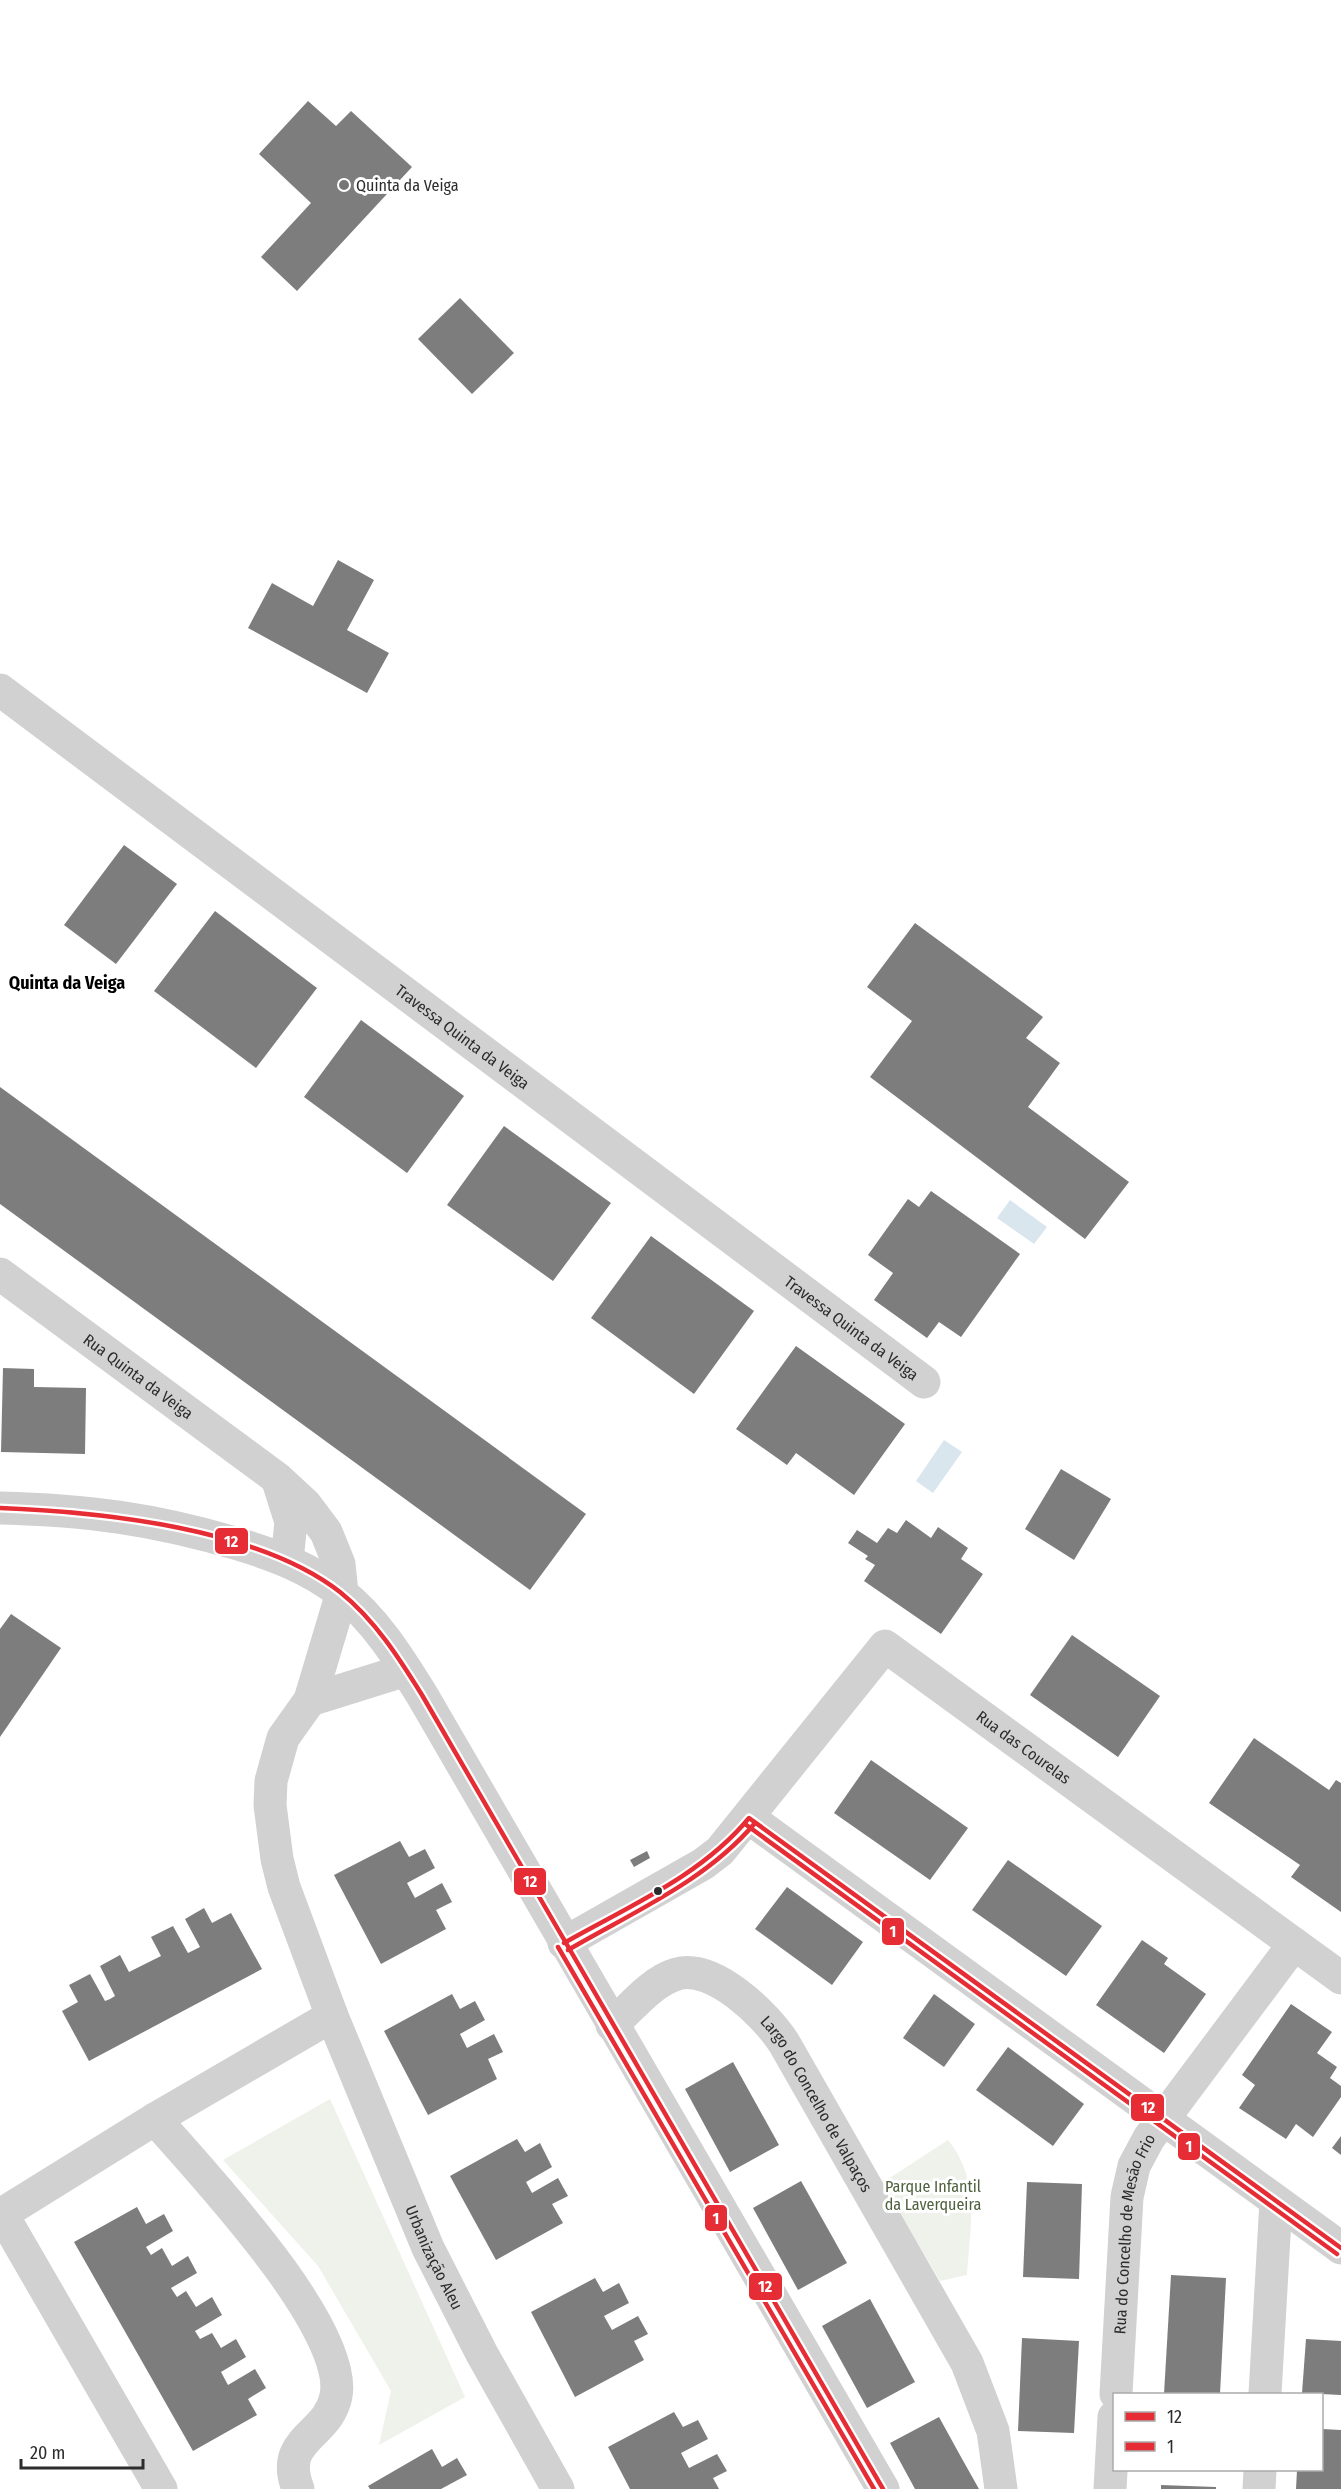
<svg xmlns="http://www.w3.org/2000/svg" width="1341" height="2489" font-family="'Fira Sans Condensed',sans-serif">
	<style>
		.green { fill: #eff2eb }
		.water { fill: #d9e6ee }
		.building { fill: #7d7d7d }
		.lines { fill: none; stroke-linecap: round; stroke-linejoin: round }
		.minor { stroke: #d1d1d1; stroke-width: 33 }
		.bus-1-casing { stroke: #fff; stroke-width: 9 }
		.bus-2-casing { stroke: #fff; stroke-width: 9 }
		.bus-1 { stroke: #e62c34; stroke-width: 4.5 }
		.bus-2 { stroke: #e62c34; stroke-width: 4.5 }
		.poi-dot { fill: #767676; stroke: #fff; stroke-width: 2 }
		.bus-dot { fill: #2c2c2c; stroke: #fff; stroke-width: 2 }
		.labels { text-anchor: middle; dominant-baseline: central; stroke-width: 6; stroke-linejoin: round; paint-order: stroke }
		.poi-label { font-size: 16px; fill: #2c2c2c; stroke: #fff; text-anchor: start }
		.street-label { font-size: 16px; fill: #2c2c2c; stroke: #fff }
		.park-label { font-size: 16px; fill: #4f623f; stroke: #fff }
		.neighbourhood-label { font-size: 18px; font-weight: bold; fill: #000; stroke: #fff }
		.line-badge { stroke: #fff; stroke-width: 2 }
		.badge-label { font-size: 16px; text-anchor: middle; font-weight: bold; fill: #fff }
	</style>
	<rect width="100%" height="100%" fill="#fff"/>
	<g class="green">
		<path d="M330,2099L465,2397L379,2445L391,2391L318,2266L223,2160Z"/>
		<path d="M948,2140C981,2180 970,2228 967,2275L940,2281L882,2183Z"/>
	</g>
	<g class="water">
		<path d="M1010,1200L1047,1227L1034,1244L997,1218Z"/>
		<path d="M944,1440L962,1452L933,1493L916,1481Z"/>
	</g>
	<g class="building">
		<path d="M308,101L336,126L351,111L412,167L297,291L261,257L311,203L259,154Z"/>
		<path d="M460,298L514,353L472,394L418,339Z"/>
		<path d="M338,560L374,580L347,630L389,653L367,693L248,628L272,583L313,606Z"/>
		<path d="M124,845L177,884L116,964L64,925Z"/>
		<path d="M215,911L317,988L256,1068L154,991Z"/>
		<path d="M915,923L1043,1017L1026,1038L1060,1063L1028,1107L1129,1182L1085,1239L870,1077L912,1021L867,987Z"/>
		<path d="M361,1020L464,1096L407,1173L304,1097Z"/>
		<path d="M0,1087L586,1514L530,1590L0,1204Z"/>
		<path d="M504,1126L611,1203L553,1281L447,1205Z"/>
		<path d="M931,1191L1020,1254L961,1337L939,1322L927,1338L874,1300L893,1273L868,1255L908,1199L919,1207Z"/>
		<path d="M651,1236L754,1311L694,1394L591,1318Z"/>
		<path d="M796,1346L905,1424L854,1495L796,1453L787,1465L736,1429Z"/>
		<path d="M3,1368L34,1369V1387L86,1388L85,1454L1,1452Z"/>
		<path d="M1061,1469L1111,1499L1074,1560L1025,1529Z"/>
		<path d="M906,1520L931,1538L938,1527L968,1548L961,1559L983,1574L941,1634L864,1581L875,1565L865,1559L868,1556L848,1543L857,1530L877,1543L888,1528L897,1533Z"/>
		<path d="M11,1614L61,1648L0,1737V1629Z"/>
		<path d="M1072,1635L1160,1696L1118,1757L1030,1695Z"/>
		<path d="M1254,1738L1329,1790L1336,1780L1341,1783V1912L1291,1877L1300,1865L1209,1803Z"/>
		<path d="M871,1760L968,1828L930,1880L834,1813Z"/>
		<path d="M400,1841L409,1857L425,1849L435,1868L407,1883L415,1898L442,1883L452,1902L436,1910L446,1929L381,1964L334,1875Z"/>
		<path d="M647,1851L650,1858L634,1867L630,1860Z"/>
		<path d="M1008,1860L1102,1926L1066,1976L972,1910Z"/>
		<path d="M787,1887L863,1942L832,1985L755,1929Z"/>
		<path d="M204,1908L212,1923L231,1913L262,1969L89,2061L62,2011L78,2002L69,1985L90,1974L105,2001L110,1999L115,1996L100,1966L120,1955L129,1972L161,1956L151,1937L173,1926L188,1953L200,1947L185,1919Z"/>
		<path d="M1142,1940L1168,1958L1164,1964L1206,1994L1164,2053L1096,2005Z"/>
		<path d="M452,1994L460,2009L475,2001L485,2020L460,2034L467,2048L494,2034L503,2052L488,2059L497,2079L428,2115L384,2031Z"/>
		<path d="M934,1994L975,2024L944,2067L903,2038Z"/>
		<path d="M1291,2004L1332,2032L1317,2053L1337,2067L1330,2078L1341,2086V2097L1313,2137L1296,2124L1286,2139L1239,2108L1255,2085L1242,2075Z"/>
		<path d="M1008,2047L1084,2104L1053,2146L976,2090Z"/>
		<path d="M733,2062L779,2145L730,2172L685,2089Z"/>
		<path d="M1341,2136V2155L1332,2148Z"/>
		<path d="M517,2139L525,2152L540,2143L552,2167L526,2182L532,2193L558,2178L568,2196L552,2204L563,2223L496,2260L450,2176Z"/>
		<path d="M801,2181L847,2263L798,2290L753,2208Z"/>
		<path d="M1027,2182L1082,2184L1079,2279L1023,2277Z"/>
		<path d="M137,2207L146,2224L164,2214L173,2231L146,2247L151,2255L162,2248L172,2266L188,2256L197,2273L171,2288L177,2297L186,2291L196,2307L212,2297L222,2315L195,2331L200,2339L212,2333L221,2348L236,2339L246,2357L221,2372L228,2385L255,2369L266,2388L248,2399L257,2415L193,2451L74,2242Z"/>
		<path d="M1171,2275L1226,2278L1220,2394H1164Z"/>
		<path d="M595,2278L603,2292L619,2283L629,2303L604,2316L612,2330L638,2316L648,2334L634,2341L644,2360L575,2397L531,2312Z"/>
		<path d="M870,2299L915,2382L867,2408L822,2326Z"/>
		<path d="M1022,2338L1079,2341L1074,2433L1018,2431Z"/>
		<path d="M1306,2339L1341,2341V2395L1302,2393Z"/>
		<path d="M674,2412L683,2427L698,2420L708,2439L681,2453L689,2468L717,2454L727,2471L713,2478L719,2489H630L608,2447Z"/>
		<path d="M939,2417L961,2457L979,2489H915L890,2443Z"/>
		<path d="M1322,2429L1341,2430V2489H1296L1297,2470H1322Z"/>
		<path d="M432,2449L442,2467L457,2458L467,2475L441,2489H370L368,2486Z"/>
		<path d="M1161,2485L1216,2487V2489H1161Z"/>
	</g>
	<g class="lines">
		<g class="minor">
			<path id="s1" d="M0,690L924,1382"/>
			<path id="s2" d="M0,1274L278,1479L305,1504L326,1532L339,1564L342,1593L310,1700L283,1738L271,1781L270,1805L277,1859L284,1887L332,2016L428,2248L482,2354L558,2489"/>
			<path d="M278,1481L291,1522L287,1560"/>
			<path d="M0,1508C86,1510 155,1519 238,1544C275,1555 309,1568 340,1592C375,1619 399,1658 422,1695L883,2489"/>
			<path d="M310,1700L406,1670"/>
			<path d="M749,1818L1341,2248"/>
			<path id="s3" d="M564,1943L703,1864L720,1851L885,1646L1341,1978"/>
			<path id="s4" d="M612,2025C631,2008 652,1981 677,1974C713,1963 766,2015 784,2043L967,2363L993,2431L1001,2489"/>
			<path d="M155,2119C199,2170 349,2327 336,2396C328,2437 278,2438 298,2489"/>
			<path id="s5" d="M1116,2394L1127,2197L1134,2166L1149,2138L1294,1944"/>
			<path d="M1265,2394L1276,2201"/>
			<path d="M161,2489L2,2214L155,2119L332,2016"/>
			<path d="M1110,2489L1114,2417"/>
			<path d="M1259,2489L1260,2470"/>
		</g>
		<g class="bus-1-casing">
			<g id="bus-1">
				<path d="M0,1508C102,1512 258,1528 340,1592C375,1620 399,1658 422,1695L883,2489"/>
				<path d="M564,1943C629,1906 701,1876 749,1818L1341,2248"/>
			</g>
		</g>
		<g class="bus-2-casing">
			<g id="bus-2">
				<path d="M745,1824L1337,2254"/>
				<path d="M558,1947L874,2489"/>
				<path d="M568,1950C633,1912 706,1881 755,1823"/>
			</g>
		</g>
		<use href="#bus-1" class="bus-1"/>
		<use href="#bus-2" class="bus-2"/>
	</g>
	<circle class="poi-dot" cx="344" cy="185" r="6"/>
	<circle class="bus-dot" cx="658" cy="1891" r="5"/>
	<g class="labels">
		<g class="poi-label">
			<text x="356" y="185">Quinta da Veiga</text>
		</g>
		<g class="street-label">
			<text stroke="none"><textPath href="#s1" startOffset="578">Travessa Quinta da Veiga</textPath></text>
			<text stroke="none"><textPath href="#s1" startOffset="1064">Travessa Quinta da Veiga</textPath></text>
			<text stroke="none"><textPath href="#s2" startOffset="172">Rua Quinta da Veiga</textPath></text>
			<text stroke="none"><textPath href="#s3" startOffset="616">Rua das Courelas</textPath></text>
			<text stroke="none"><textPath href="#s4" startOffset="286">Largo do Concelho de Valpaços</textPath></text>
			<text stroke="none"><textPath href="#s5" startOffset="162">Rua do Concelho de Mesão Frio</textPath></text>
			<text stroke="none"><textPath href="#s2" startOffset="1191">Urbanização Aleu</textPath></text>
		</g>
		<g class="park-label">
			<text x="933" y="2186">Parque Infantil<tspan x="933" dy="18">da Laverqueira</tspan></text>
		</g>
		<g class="neighbourhood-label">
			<text x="67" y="983">Quinta da Veiga</text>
		</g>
	</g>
	<g class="line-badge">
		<rect x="214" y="1527" width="35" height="28" rx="6" fill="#e62c34"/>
		<rect x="513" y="1867" width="34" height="29" rx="6" fill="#e62c34"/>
		<rect x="881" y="1917" width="24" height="29" rx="6" fill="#e62c34"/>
		<rect x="1130" y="2093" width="35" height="29" rx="6" fill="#e62c34"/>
		<rect x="1177" y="2132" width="24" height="29" rx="6" fill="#e62c34"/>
		<rect x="704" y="2204" width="24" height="28" rx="6" fill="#e62c34"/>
		<rect x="748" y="2272" width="35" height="29" rx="6" fill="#e62c34"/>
	</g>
	<g class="badge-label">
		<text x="231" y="1547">12</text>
		<text x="530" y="1887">12</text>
		<text x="893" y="1937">1</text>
		<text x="1148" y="2113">12</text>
		<text x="1189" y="2152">1</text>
		<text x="716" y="2224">1</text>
		<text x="765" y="2292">12</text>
	</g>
	<rect x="1113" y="2393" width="210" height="78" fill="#ffffff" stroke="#ababab" stroke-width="1.5"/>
	<rect x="1125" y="2412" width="30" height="9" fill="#e62c34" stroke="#ababab" stroke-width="1.5"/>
	<text x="1167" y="2423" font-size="18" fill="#2c2c2c">12</text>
	<rect x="1125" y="2442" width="30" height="9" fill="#e62c34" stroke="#ababab" stroke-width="1.5"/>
	<text x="1167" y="2453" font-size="18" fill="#2c2c2c">1</text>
	<path d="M21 2459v9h122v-9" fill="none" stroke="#2c2c2c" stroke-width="3"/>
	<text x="30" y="2459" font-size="18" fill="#2c2c2c" stroke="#ffffff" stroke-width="4.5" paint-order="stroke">20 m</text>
</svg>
